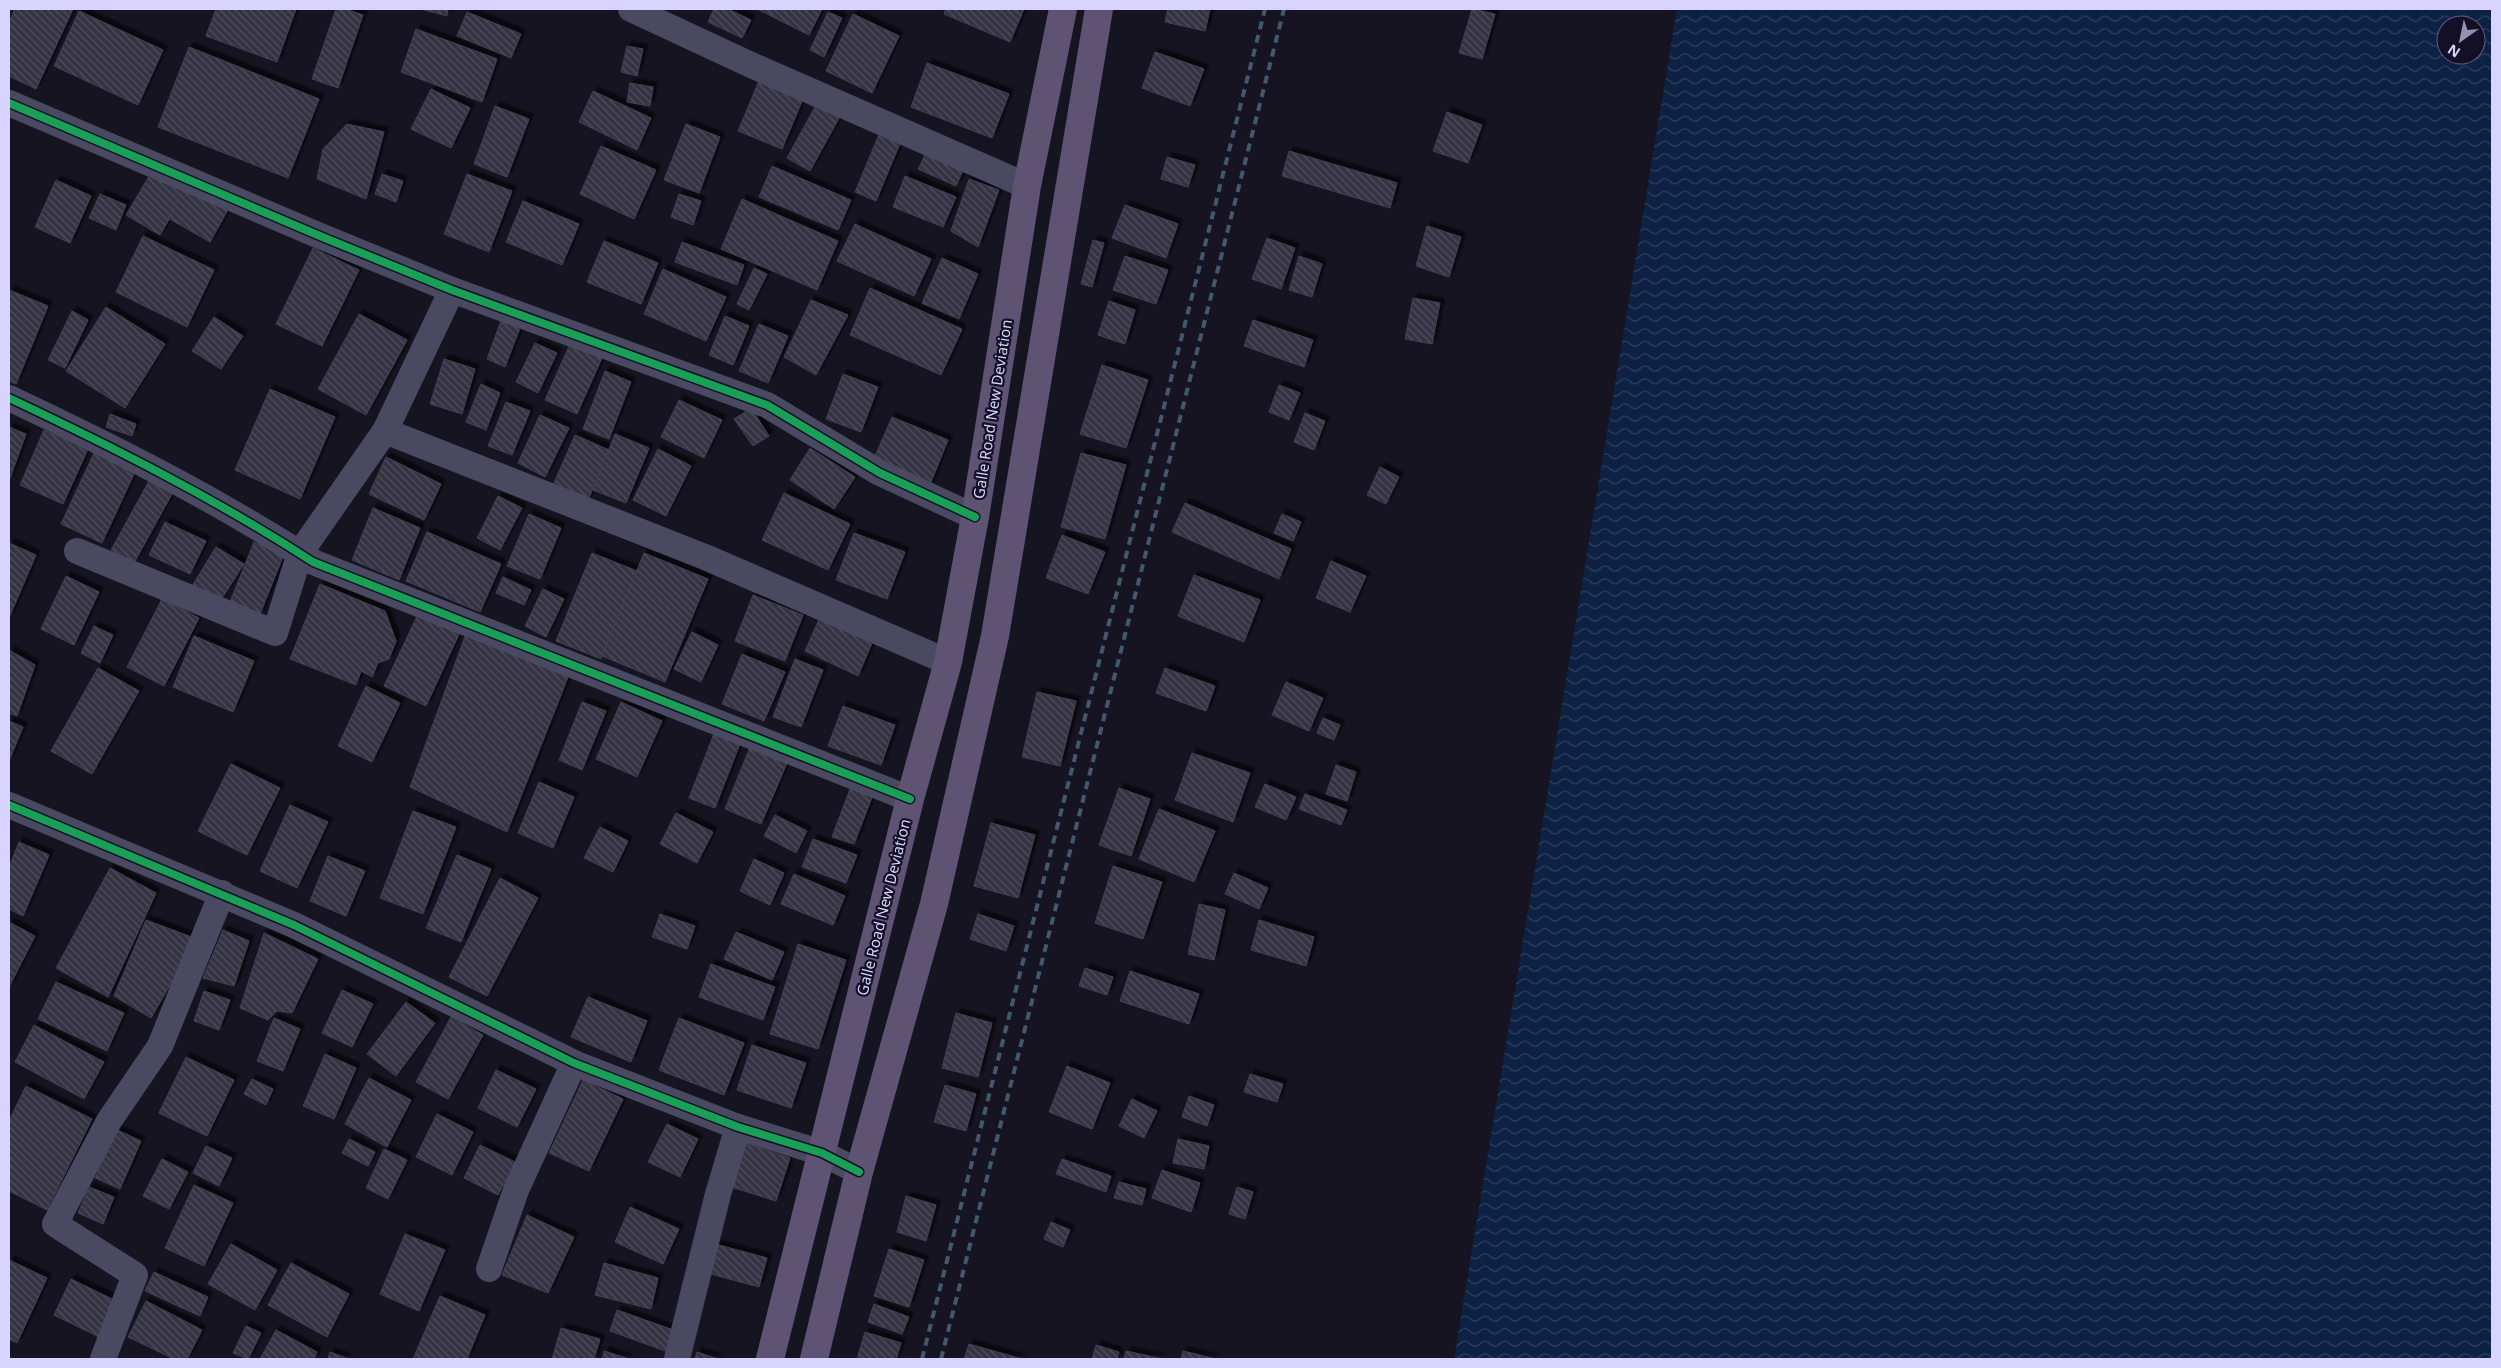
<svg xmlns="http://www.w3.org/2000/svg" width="2501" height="1368" font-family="'Noto Sans',sans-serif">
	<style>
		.water { fill: url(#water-waves); fill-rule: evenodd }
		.building { fill: url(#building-back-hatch); stroke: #433f54; filter: url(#shadow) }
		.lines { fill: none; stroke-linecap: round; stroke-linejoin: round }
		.minor { stroke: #4a4962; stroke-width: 26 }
		.primary { stroke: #5e5373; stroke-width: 28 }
		.rail { stroke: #43596b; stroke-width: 4; stroke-dasharray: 8 6; stroke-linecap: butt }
		.cycleway-casing { stroke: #130f26; stroke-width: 11 }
		.cycleway { stroke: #1a9f57; stroke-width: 8 }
		.labels { text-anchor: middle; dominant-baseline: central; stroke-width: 4.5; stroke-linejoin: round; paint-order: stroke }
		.street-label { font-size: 15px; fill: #d9d4ff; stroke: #130f26 }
	</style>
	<defs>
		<pattern id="water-waves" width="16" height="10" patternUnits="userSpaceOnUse" patternTransform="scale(1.25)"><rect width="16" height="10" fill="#0d2144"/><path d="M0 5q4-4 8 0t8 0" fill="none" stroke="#304060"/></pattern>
		<pattern id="building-back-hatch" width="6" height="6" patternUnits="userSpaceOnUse" patternTransform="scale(1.25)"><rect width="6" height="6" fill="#343243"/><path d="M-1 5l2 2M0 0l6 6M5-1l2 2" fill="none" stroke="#514f5f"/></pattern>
		<filter id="shadow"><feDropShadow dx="4.5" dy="-4.5" stdDeviation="1" flood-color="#0009"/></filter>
	</defs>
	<rect width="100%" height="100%" fill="#161421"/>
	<path class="water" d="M1677,9H2492V1359H1454ZM2446,25H2476V55H2446Z"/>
	<g class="building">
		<path d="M15,9H73L36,89L9,76V22Z"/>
		<path d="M216,9H296L277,62L206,36Z"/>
		<path d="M336,9H345L363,15L338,88L312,79Z"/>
		<path d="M420,9H448L447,16Z"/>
		<path d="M714,9H728L751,20L742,38L708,22Z"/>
		<path d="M757,9H822L809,35Z"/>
		<path d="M946,9H1024L1010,42L944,14Z"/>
		<path d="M1168,9H1210L1205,31L1165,22Z"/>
		<path d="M1472,9L1495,14L1482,59L1459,53Z"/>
		<path d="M79,11L163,50L138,105L54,66Z"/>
		<path d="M467,12L521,34L511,58L457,36Z"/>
		<path d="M828,12L842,18L824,57L810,50Z"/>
		<path d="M853,14L899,36L872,93L826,71Z"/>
		<path d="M416,29L497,59L482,102L401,72Z"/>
		<path d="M627,46L643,49L637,76L621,72Z"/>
		<path d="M189,47L319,99L288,178L158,127Z"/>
		<path d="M1155,52L1204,69L1190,106L1142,88Z"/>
		<path d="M927,63L1009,94L992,138L911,107Z"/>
		<path d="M761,76L805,94L782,149L738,131Z"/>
		<path d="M630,83L653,87L650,106L627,102Z"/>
		<path d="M431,89L470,108L451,148L411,129Z"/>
		<path d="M593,91L651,118L637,150L579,122Z"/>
		<path d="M816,105L839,118L810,171L787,158Z"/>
		<path d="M495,106L529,119L507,177L474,164Z"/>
		<path d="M1447,112L1482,125L1468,163L1433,151Z"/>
		<path d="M347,124L384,132L366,199L317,179L323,149Z"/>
		<path d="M686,124L720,137L699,193L664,180Z"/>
		<path d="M880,132L901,141L876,201L855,192Z"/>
		<path d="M601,146L656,170L634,219L580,194Z"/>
		<path d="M928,149L965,166L956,186L918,169Z"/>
		<path d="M1289,151L1397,183L1390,208L1282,176Z"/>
		<path d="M1167,157L1195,165L1188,187L1161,179Z"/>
		<path d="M772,166L851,200L838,230L759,197Z"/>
		<path d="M151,173L185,192L160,235L126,215Z"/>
		<path d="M382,174L403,181L396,202L375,194Z"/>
		<path d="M467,174L512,191L489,252L444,234Z"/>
		<path d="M905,176L956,197L943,227L893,207Z"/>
		<path d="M969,179L999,190L978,247L951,231Z"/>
		<path d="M56,180L91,196L70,243L35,227Z"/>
		<path d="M187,185L229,208L210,242L168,218Z"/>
		<path d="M100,194L126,205L116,230L89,218Z"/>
		<path d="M679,194L701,201L693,225L671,217Z"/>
		<path d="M742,199L838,241L817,290L721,249Z"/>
		<path d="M523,201L579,224L562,265L506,242Z"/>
		<path d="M1125,205L1178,224L1166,258L1112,238Z"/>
		<path d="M855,224L931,259L914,296L837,261Z"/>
		<path d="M1427,226L1461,237L1449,277L1416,266Z"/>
		<path d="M143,236L214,270L187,327L116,292Z"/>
		<path d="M1267,238L1295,248L1281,289L1252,279Z"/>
		<path d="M1093,240L1104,243L1092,287L1081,284Z"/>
		<path d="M604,241L658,263L641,304L587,282Z"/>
		<path d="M682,242L744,265L737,285L675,262Z"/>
		<path d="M313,248L359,270L322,346L276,324Z"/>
		<path d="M1125,256L1168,270L1156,304L1113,290Z"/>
		<path d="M1299,256L1322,264L1312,297L1289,290Z"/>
		<path d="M942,258L978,274L959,319L922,303Z"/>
		<path d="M754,268L767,274L749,310L737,304Z"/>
		<path d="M663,269L726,297L706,341L644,314Z"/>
		<path d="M870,288L962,329L941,375L850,335Z"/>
		<path d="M9,290L48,306L16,384L9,381Z"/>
		<path d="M1413,298L1440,303L1432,344L1405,339Z"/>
		<path d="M811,300L848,315L816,375L784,357Z"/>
		<path d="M1109,301L1135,310L1125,344L1098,335Z"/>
		<path d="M106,307L165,344L125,408L66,371Z"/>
		<path d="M72,311L88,320L65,368L48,360Z"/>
		<path d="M359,314L407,340L366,415L318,389Z"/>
		<path d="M725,316L749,326L733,365L709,355Z"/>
		<path d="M214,317L243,336L221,369L192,351Z"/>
		<path d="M1253,320L1313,340L1304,367L1244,346Z"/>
		<path d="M501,321L520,328L505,367L487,359Z"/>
		<path d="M759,324L788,336L768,383L739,371Z"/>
		<path d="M535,343L557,353L538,393L516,382Z"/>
		<path d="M570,344L602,358L577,414L545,400Z"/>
		<path d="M444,359L475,369L462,414L430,404Z"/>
		<path d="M1102,365L1148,380L1126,448L1080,434Z"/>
		<path d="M605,371L631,382L609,439L583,429Z"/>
		<path d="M843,374L878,387L861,432L826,419Z"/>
		<path d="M481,384L500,393L486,430L466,422Z"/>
		<path d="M1279,385L1300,393L1289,420L1269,412Z"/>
		<path d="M270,389L335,417L300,499L235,470Z"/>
		<path d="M679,400L722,420L704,458L661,437Z"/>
		<path d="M506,402L530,411L512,455L488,446Z"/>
		<path d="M751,408L769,436L753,446L734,419Z"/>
		<path d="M1305,413L1325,421L1314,450L1294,442Z"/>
		<path d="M110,414L136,424L132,436L106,427Z"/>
		<path d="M540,415L569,428L545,477L518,463Z"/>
		<path d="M892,417L948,440L929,487L872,463Z"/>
		<path d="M9,427L26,434L9,481Z"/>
		<path d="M44,430L88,449L63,504L20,485Z"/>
		<path d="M615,434L649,448L626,503L593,490Z"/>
		<path d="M575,435L609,450L588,500L553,485Z"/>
		<path d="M810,448L855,477L834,509L790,480Z"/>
		<path d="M658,449L691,466L666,516L633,500Z"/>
		<path d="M94,453L135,472L102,543L61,524Z"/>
		<path d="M1081,453L1126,465L1105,539L1061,527Z"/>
		<path d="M386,457L441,484L424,520L369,494Z"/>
		<path d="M1380,467L1399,477L1386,504L1367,495Z"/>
		<path d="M149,481L172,494L134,563L111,550Z"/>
		<path d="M784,493L850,524L828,570L762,540Z"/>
		<path d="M498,496L522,508L500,550L477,538Z"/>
		<path d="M1185,503L1291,549L1279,579L1172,532Z"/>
		<path d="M373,508L420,528L399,580L352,560Z"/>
		<path d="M529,514L561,528L540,579L507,566Z"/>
		<path d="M1282,514L1301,522L1293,541L1274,533Z"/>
		<path d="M165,522L206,541L190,574L149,555Z"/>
		<path d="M427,532L501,564L480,612L406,581Z"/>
		<path d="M854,533L905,552L887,599L836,580Z"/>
		<path d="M1062,535L1105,552L1088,594L1046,578Z"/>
		<path d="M254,542L284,554L260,614L230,602Z"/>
		<path d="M9,543L36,555L9,618Z"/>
		<path d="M216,547L244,564L219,603L192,586Z"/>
		<path d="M592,553L637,571L601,659L556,641Z"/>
		<path d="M644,553L708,579L665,682L602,656Z"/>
		<path d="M1331,561L1366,576L1350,612L1316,598Z"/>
		<path d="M1194,575L1260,600L1244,642L1178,616Z"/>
		<path d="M66,576L99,592L74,645L41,629Z"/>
		<path d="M503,577L531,590L524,605L496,593Z"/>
		<path d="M320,584L385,611L396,641L389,659L378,663L372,677L361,671L356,685L290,659Z"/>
		<path d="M543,589L564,599L546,637L525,626Z"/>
		<path d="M753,595L803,615L785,661L735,641Z"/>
		<path d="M162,599L199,618L164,686L127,667Z"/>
		<path d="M419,612L460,632L426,706L384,686Z"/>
		<path d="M820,617L873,641L858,676L805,651Z"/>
		<path d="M94,626L113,635L100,663L81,653Z"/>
		<path d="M467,631L570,672L507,832L410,787Z"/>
		<path d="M692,632L718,645L701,682L674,669Z"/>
		<path d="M194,636L254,661L233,712L173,687Z"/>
		<path d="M9,650L35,665L17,716L9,713Z"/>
		<path d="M742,654L785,672L764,721L722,704Z"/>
		<path d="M795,659L823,670L801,727L773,717Z"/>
		<path d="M98,668L139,691L92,774L51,751Z"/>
		<path d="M1165,668L1215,686L1206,711L1156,693Z"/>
		<path d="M1286,682L1323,698L1309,731L1272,715Z"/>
		<path d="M366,686L400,703L372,762L338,746Z"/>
		<path d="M1037,692L1076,701L1060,766L1022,757Z"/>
		<path d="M582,702L606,711L582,770L559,760Z"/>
		<path d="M621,702L662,721L637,777L596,759Z"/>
		<path d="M843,706L895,725L881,765L828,746Z"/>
		<path d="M1323,718L1340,725L1334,740L1317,733Z"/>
		<path d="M9,721L23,727L9,761Z"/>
		<path d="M715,731L741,741L715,808L689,798Z"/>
		<path d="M750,747L787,763L761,824L725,809Z"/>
		<path d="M1192,753L1250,773L1233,822L1175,800Z"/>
		<path d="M231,764L280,788L247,855L198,831Z"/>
		<path d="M1336,765L1356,772L1347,801L1326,794Z"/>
		<path d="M539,782L574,797L553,848L518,833Z"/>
		<path d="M1265,784L1296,797L1286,820L1255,807Z"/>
		<path d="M1119,788L1150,799L1131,856L1099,845Z"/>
		<path d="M850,789L872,797L854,844L832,837Z"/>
		<path d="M1305,794L1347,810L1341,825L1299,809Z"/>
		<path d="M290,805L328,822L297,888L260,871Z"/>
		<path d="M1159,809L1215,831L1194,882L1139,859Z"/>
		<path d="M413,811L456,827L423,914L380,898Z"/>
		<path d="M676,813L713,832L697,863L660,844Z"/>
		<path d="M775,815L807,831L796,853L764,836Z"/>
		<path d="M991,823L1035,835L1018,898L974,886Z"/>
		<path d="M600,827L628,841L613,872L584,858Z"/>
		<path d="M813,839L857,855L846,883L802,867Z"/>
		<path d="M19,842L49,855L23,916L9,909V867Z"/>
		<path d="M457,855L491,869L461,942L426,928Z"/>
		<path d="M328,856L365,871L346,916L310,901Z"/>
		<path d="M754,859L784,873L770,905L740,891Z"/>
		<path d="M1113,866L1162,882L1143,939L1095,923Z"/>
		<path d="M110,868L156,893L108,997L56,968Z"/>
		<path d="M1234,873L1268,888L1259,909L1225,894Z"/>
		<path d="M794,874L845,896L833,925L781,904Z"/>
		<path d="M500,878L538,898L487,996L449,977Z"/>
		<path d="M1199,904L1225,910L1214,960L1188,954Z"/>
		<path d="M660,914L695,926L687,949L652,937Z"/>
		<path d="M978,914L1014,926L1006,951L970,939Z"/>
		<path d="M146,920L197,939L151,1018L114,996Z"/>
		<path d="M1259,920L1314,937L1306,966L1251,950Z"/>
		<path d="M9,922L35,936L9,987Z"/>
		<path d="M223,930L249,941L234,986L203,978Z"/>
		<path d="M736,932L784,952L772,980L724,959Z"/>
		<path d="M264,933L318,959L292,1013L277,1011L268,1020L240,1008Z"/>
		<path d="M798,944L846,960L818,1049L770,1034Z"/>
		<path d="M711,964L775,987L763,1020L699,997Z"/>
		<path d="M1085,968L1113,977L1107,995L1079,986Z"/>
		<path d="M1130,971L1199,994L1189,1024L1120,1001Z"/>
		<path d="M56,982L124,1013L107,1051L38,1019Z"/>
		<path d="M342,990L373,1004L352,1047L322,1033Z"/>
		<path d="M204,991L230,1000L219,1030L194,1021Z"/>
		<path d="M588,997L647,1021L631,1062L571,1037Z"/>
		<path d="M406,1002L435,1023L396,1076L367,1054Z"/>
		<path d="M956,1013L992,1023L978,1077L942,1068Z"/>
		<path d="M451,1017L483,1035L448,1099L416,1082Z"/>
		<path d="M274,1018L300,1029L283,1071L257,1061Z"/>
		<path d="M679,1018L744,1043L724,1095L659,1070Z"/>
		<path d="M34,1025L104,1062L84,1099L15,1062Z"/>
		<path d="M752,1045L806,1063L791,1108L737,1090Z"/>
		<path d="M325,1054L356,1068L334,1119L303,1106Z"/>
		<path d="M186,1057L234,1080L207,1136L159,1113Z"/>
		<path d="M1067,1066L1110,1083L1092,1129L1049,1112Z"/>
		<path d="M496,1070L536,1089L517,1127L478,1108Z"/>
		<path d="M1250,1074L1283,1084L1277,1102L1244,1092Z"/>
		<path d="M369,1078L411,1100L387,1147L345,1124Z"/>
		<path d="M252,1079L273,1089L266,1105L244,1094Z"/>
		<path d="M583,1080L623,1099L589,1171L549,1153Z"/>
		<path d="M945,1085L976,1094L966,1131L934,1122Z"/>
		<path d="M26,1086L92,1119L47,1210L9,1191V1121Z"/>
		<path d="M1189,1096L1214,1105L1207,1126L1182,1117Z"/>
		<path d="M1132,1099L1157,1111L1144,1138L1119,1126Z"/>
		<path d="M437,1114L473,1132L452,1175L416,1157Z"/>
		<path d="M667,1124L698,1139L680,1177L648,1162Z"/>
		<path d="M117,1130L141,1141L120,1189L95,1178Z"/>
		<path d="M349,1139L375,1152L368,1166L342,1153Z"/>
		<path d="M1178,1139L1209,1146L1204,1169L1173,1163Z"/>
		<path d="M742,1142L790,1158L776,1201L728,1186Z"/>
		<path d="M480,1145L515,1162L498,1195L464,1178Z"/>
		<path d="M206,1146L232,1158L219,1186L193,1173Z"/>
		<path d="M384,1149L407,1160L388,1199L366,1188Z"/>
		<path d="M162,1159L188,1172L169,1209L143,1196Z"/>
		<path d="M1062,1159L1111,1176L1106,1192L1056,1174Z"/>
		<path d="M1162,1170L1200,1183L1191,1212L1152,1198Z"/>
		<path d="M1119,1182L1146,1189L1142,1205L1114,1198Z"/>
		<path d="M194,1185L233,1203L204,1266L165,1248Z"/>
		<path d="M89,1187L114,1197L103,1224L78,1213Z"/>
		<path d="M1237,1187L1253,1192L1245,1219L1229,1214Z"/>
		<path d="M906,1196L936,1205L926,1241L897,1232Z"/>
		<path d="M630,1207L679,1229L663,1264L615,1242Z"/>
		<path d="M527,1215L574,1237L548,1293L502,1275Z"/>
		<path d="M1051,1222L1070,1230L1063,1247L1044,1239Z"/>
		<path d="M405,1234L445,1250L419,1311L380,1294Z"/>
		<path d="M231,1244L277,1270L255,1310L208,1284Z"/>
		<path d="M715,1244L767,1258L759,1287L707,1273Z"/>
		<path d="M889,1249L924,1260L909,1307L874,1296Z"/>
		<path d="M9,1260L47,1278L17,1343L9,1339Z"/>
		<path d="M291,1263L349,1294L327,1337L268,1305Z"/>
		<path d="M604,1263L658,1278L651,1309L595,1295Z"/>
		<path d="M154,1272L208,1297L200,1316L145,1291Z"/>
		<path d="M71,1279L118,1302L101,1338L54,1315Z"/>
		<path d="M440,1296L485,1315L467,1359H413Z"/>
		<path d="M146,1301L202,1330L187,1359H174L128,1337Z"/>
		<path d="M874,1304L909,1317L902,1334L868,1322Z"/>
		<path d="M617,1310L676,1331L668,1352L610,1331Z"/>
		<path d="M246,1326L261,1333L248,1359L233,1353Z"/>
		<path d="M561,1328L600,1339L594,1359H552Z"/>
		<path d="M276,1330L317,1352L314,1359H260Z"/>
		<path d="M865,1332L901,1343L896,1359H857Z"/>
		<path d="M969,1344L1022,1359H964Z"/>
		<path d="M1096,1345L1119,1352L1117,1359H1092Z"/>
		<path d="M604,1351L629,1359H602Z"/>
		<path d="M1126,1351L1163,1359H1124Z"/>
		<path d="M1183,1351L1216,1359H1181Z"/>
		<path d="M330,1352L348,1359H328Z"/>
		<path d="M697,1352L718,1359H695Z"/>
	</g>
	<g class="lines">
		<g class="minor">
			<path d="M631,9L749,64L1027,186"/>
			<path d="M9,103L320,236L452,290L767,405L880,473L975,517"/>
			<path d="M9,398C113,447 216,499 313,562L910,799"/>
			<path d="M385,431L705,557L948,662"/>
			<path d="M77,551L275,633L300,553L385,431L452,290"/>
			<path d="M9,805L294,925L574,1063L738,1127L822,1153L859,1172"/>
			<path d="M489,1269L516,1190L574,1063"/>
			<path d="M103,1359L135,1275L55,1224L109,1121L160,1046L222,893"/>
			<path d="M677,1359L718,1194L738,1127"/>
		</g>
		<g class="primary">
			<path d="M770,1359L910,799L948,662L975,517L1027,186L1063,9"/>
			<path d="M814,1359L859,1172L934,904L995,636L1099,9"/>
		</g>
		<g class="rail">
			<path d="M922,1359L1265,9"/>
			<path d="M941,1359L1284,9"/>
		</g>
		<g class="cycleway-casing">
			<g id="cycleway">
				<path d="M9,103L320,236L452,290L767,405L880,473L975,517"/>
				<path d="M9,398C113,447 216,499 313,562L910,799"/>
				<path d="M9,805L294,925L574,1063L738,1127L822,1153L859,1172"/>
			</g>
		</g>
		<use href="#cycleway" class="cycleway"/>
	</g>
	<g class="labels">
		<g class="street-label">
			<text transform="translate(992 409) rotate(-81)">Galle Road New Deviation</text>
			<text transform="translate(883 907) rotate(-76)">Galle Road New Deviation</text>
		</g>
	</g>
	<rect width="2501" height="1368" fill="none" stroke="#d9d4ff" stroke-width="20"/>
	<g transform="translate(2461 40) rotate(213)"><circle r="24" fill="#130f26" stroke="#625e7d"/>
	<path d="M0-4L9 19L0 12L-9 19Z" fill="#9591b1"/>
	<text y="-8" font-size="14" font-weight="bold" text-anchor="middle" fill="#d9d4ff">N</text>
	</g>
</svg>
